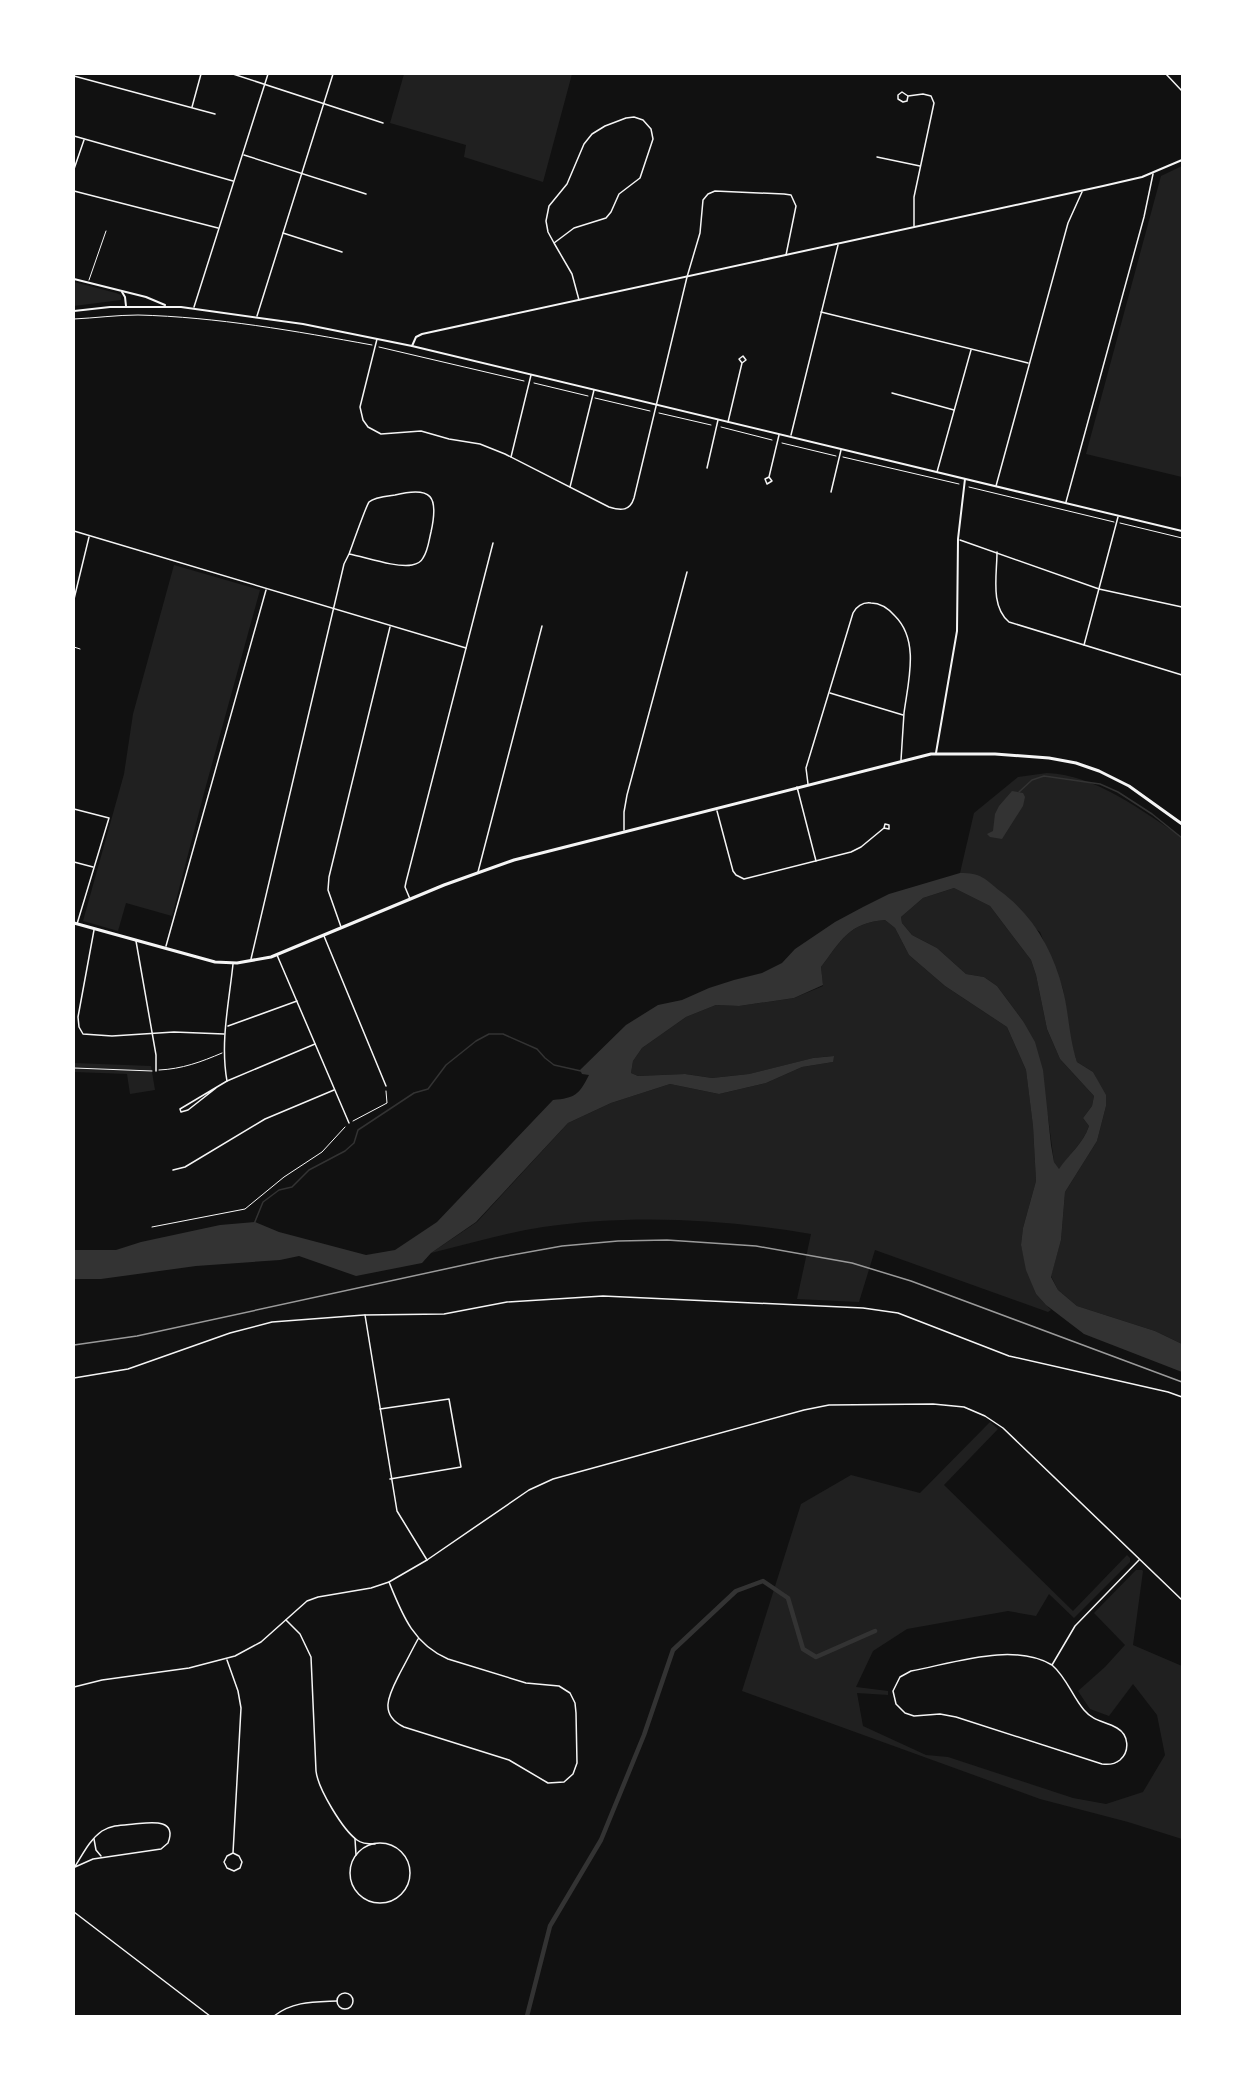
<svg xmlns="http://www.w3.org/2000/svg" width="1256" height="2090" font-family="Quicksand,sans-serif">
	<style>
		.green { fill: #202020 }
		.water { fill: #333; fill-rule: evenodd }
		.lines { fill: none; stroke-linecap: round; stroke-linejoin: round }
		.stream { stroke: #333; stroke-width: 1.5 }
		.canal { stroke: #333; stroke-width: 4.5 }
		.path { stroke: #f5f5f5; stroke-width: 1 }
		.service { stroke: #f5f5f5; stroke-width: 1 }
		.minor { stroke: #f5f5f5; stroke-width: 1.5 }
		.tertiary { stroke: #f5f5f5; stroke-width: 2 }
		.secondary { stroke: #f5f5f5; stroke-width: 2 }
		.primary { stroke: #f5f5f5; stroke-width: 3 }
		.rail { stroke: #9a9a9a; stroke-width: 1.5 }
	</style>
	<rect width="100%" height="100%" fill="#111"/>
	<g class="green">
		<path d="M404,74H572L543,182L464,157L466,145L390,123Z"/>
		<path d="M1182,166V477L1086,454L1161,176Z"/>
		<path d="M74,282L116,293L121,295V300L74,306Z"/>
		<path d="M174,565L260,590L204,793L172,916L126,903L118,931L83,921L124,774L133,714Z"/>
		<path d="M1047,773C1097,775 1141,811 1182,837V1344L1155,1331L1077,1306L1058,1290L1051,1276L1061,1240L1065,1192L1097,1141L1106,1106V1099L1093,1072L1077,1062L1072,1048L1063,989L1040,932L960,873L974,813L1018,777Z"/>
		<path d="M954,888L990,906L1031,960L1036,975L1047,1029L1060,1059L1094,1096L1092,1106L1083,1118L1089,1126C1083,1144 1069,1154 1059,1170L1054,1162L1048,1117L1023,1021L997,986L984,977L966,974L937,948L912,935L902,923L901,917L923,898Z"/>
		<path d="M885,920L895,928L909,955L945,986L1007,1027L1026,1070L1033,1126L1036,1181L1023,1228L1021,1245L1027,1270L1036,1294L1051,1310L1048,1312L875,1250L859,1302L797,1299L811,1234C723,1219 632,1214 543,1227C505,1233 468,1244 431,1253L477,1222L568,1123L611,1103L670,1084L719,1094L766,1083L802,1067L833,1062V1056L813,1058L749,1074L712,1078L685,1074L638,1076L631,1073L633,1061L642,1048L686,1017L716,1005L739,1006L794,998L823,986L821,967C841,941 848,923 885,920Z"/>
		<path d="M74,1063L151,1066L155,1090L130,1094L127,1074L74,1072Z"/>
		<path d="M990,1422L998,1429L944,1485L1073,1611L1127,1555L1130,1558V1562L1074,1618L1049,1594L1036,1616L1008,1611L907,1629L873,1651L856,1687L888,1691V1695L857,1693L863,1726L926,1755L948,1757L1073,1798L1106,1804L1143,1792L1165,1755L1157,1715L1133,1684L1109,1716L1090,1709L1078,1691L1105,1667L1125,1645L1094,1613L1136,1570H1142L1143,1571L1133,1645L1182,1666V1839L1128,1822L1040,1799L742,1691L801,1504L851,1475L920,1493Z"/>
	</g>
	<g class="water">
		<path d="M1012,791L1023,793L1025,797L1023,806L1002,839L990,837L987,834L993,831L995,814L999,806Z"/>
		<path d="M960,873C981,873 984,878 1000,891C1033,915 1053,950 1063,990C1069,1014 1069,1038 1077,1062L1093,1072L1106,1095V1106L1097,1141L1065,1192L1061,1240L1051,1277L1058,1290L1077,1306L1155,1331L1182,1344V1372L1084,1334L1046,1305L1036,1294L1026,1270L1021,1245L1023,1228L1036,1181L1033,1126L1026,1070L1007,1027L945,986L909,955L895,928L885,920C848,923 841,941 821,967L823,985L794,998L739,1006L716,1005L686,1017L642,1048L633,1061L631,1073L638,1076L685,1074L712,1078L749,1074L813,1058L834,1056L833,1062L802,1067L766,1083L719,1094L670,1084L611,1103L568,1123L476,1222L431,1253L422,1263L356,1276L299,1256L280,1260L196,1266L101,1279H74V1250H116L141,1242L220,1225L255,1222L279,1232L366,1255L395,1250L437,1222L553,1100C575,1098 579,1095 589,1075L582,1074L580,1070L626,1025L658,1005L682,1000L709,988L734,980L762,973L782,963L795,949L835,922L863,907L889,894ZM954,888L990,906L1031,960L1036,975L1047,1029L1060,1059L1094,1096L1092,1106L1083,1118L1089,1126C1083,1144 1069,1154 1059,1169L1054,1162L1051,1145L1043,1070L1035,1042L1023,1021L997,986L984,977L966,974L937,948L912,935L902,923L901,917L923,898Z"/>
	</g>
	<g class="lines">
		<g class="stream">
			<path d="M1019,792L1032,780L1044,776L1100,784L1118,792L1152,814L1182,838"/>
			<path d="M254,1224L263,1202L279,1190L292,1187L309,1170L345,1151L354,1143L358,1130L414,1093L428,1089L446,1065L476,1041L489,1034H503L537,1049L545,1058L554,1065L581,1071"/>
		</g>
		<path class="canal" d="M527,2016L550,1926L601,1840L644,1735L673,1650L736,1591L763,1581L788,1598L803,1649L816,1657L875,1631"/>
		<g class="path">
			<path d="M74,319C95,318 117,315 138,315C217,317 295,331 372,345"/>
			<path d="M379,347L524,381"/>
			<path d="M534,383L588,396"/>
			<path d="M595,398L650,411"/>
			<path d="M659,413L711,425"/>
			<path d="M721,427L772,440"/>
			<path d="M782,443L836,456"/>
			<path d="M843,457L959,484"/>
			<path d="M969,487L1114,522"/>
			<path d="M1120,523L1182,538"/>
			<path d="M74,1068L152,1071"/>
			<path d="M159,1070C182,1069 201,1062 222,1053"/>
			<path d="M353,1121L387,1103L386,1091"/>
			<path d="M152,1227L245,1209L284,1177L322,1152L345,1127"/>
		</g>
		<g class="service">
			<path d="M89,280L106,231"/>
			<path d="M74,647L80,649"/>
		</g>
		<g class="minor">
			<path d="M233,74L383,123"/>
			<path d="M1166,74L1182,91"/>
			<path d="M74,76L215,114"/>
			<path d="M908,96L902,92L898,95V99L903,102L907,101L908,96L923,94L931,96L934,103L914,197V226"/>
			<path d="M192,107L201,74"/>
			<path d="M74,136L233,181"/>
			<path d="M244,155L366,194"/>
			<path d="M877,157L920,166"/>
			<path d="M74,169L84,140"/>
			<path d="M74,191L218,228"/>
			<path d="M283,233L342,252"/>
			<path d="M554,243L574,228L606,218L611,212L619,194L640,178L653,139L651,129L643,120L634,117L626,118L605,126L592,134L584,144L567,184L549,206L546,221L548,232L554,243L572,274L579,300"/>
			<path d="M194,307L268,74"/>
			<path d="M821,312L1028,363"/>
			<path d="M257,316L333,74"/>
			<path d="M377,339L360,407L363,420L368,427L381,434L421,431L449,439L480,444L505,454L609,507C621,511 630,511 634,498L687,277L700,233L703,200L708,194L715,191L784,194L791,195L796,206L786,255"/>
			<path d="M892,393L954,410"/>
			<path d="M728,422L742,363L746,360L743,356L739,359L742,363"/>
			<path d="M791,435L838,245"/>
			<path d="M511,457L531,375"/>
			<path d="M707,468L718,420"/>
			<path d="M937,472L971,350"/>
			<path d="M769,477L772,481L767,484L765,479L769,477L779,435"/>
			<path d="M996,486L1068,223L1082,192"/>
			<path d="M570,487L594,390"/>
			<path d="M831,492L841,450"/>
			<path d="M1066,502L1144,217L1153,174"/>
			<path d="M74,531L466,648"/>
			<path d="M960,540L1099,589L1182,607"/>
			<path d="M997,552C997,575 990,606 1009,622L1182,675"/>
			<path d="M74,599L89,537"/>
			<path d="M1084,645L1118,517"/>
			<path d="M830,693L903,715"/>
			<path d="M808,784L806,768L853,613C857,606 862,602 871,603C881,603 888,608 895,616C920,641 908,682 904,713C903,729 902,744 901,760"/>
			<path d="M797,787L816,861"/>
			<path d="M74,809L109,818L77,924"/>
			<path d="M717,811L733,871L736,875L744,879L851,852L861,847L884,828L889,829V825L885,824L884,828"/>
			<path d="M624,830V812L627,795L687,572"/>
			<path d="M74,862L93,867"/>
			<path d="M478,872L542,626"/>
			<path d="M410,899L405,887L406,882L493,543"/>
			<path d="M341,927L328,890L329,877L390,627"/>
			<path d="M94,930L78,1017L79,1027L83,1034L112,1036L174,1032L224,1034"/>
			<path d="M324,936L386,1086"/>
			<path d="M136,941L156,1055V1071"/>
			<path d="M166,946L266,590"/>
			<path d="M277,955L349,1123"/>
			<path d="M251,959L344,564L349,554C365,557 396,568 412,565C417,564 421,562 423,558C428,551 429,540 431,532C439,496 432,486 395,495C388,496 374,497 369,502C366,506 352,546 349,554"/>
			<path d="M228,1026L297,1001"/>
			<path d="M227,1081C220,1042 229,1003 233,964"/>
			<path d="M216,1088L188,1110L181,1112L180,1109L227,1081L315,1044"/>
			<path d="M173,1170L185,1167L265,1119L334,1090"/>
			<path d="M365,1315L397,1511L427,1560"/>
			<path d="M74,1378L128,1369L230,1333L272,1322L364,1315L444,1314L507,1302L603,1296L863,1308L898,1313L1009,1356L1168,1392L1182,1397"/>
			<path d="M380,1409L449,1399L461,1467L390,1479"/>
			<path d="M389,1582C402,1614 413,1644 448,1659L526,1683L559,1686L570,1693L575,1703L576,1713L577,1763L573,1774L564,1782L548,1783L509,1760L404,1727C377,1714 390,1693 400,1673C406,1662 412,1650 418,1639"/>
			<path d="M286,1620L300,1634L311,1657L316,1771C318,1789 343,1830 357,1840C362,1844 369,1844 375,1844"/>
			<path d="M227,1660L238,1691L241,1708L233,1853L239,1856L242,1862L240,1868L234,1871L227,1868L224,1862L227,1856L233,1853"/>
			<path d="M1052,1665C1013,1642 954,1663 911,1671L900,1677L893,1691L896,1704L905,1713L914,1716L940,1714L956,1717L1102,1764C1109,1765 1115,1764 1120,1760C1130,1751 1129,1735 1117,1728C1105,1721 1094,1722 1084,1710C1072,1696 1067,1678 1052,1665L1075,1626L1139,1560"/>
			<path d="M74,1687L102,1680L189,1668L235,1656L261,1642L307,1601L318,1597L371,1588L389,1582L427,1560L529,1490L553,1479L804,1410L829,1405L933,1404L964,1407L985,1416L1003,1428L1182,1600"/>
			<path d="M94,1839L96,1850L101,1856"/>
			<path d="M355,1839L356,1855"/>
			<circle cx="380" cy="1873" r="30"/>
			<path d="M74,1868C82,1856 89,1840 102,1831C111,1825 123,1825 134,1824C148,1823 178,1817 168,1843L161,1849L93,1859L75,1867"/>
			<path d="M74,1912L210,2016"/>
			<circle cx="345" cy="2001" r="8"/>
			<path d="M274,2016C293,2001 314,2002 337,2001"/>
		</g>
		<g class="tertiary">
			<path d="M122,292L125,297L126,306"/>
			<path d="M412,346L416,337L422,334L1103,186L1142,177L1182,160"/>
		</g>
		<g class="secondary">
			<path d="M74,279L146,297L165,305"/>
			<path d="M74,311L110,307H181L303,324L412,346L1182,531"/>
			<path d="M936,753L957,631L958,539L965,479"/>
		</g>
		<path class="primary" d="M74,923L215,962L237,963L271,957L444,885L514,860L931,754H995L1049,758L1076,763L1099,771L1129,786L1182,824"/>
		<path class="rail" d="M74,1345L137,1336L496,1258L562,1246L618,1241L667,1240L756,1246L852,1263L911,1281L1182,1382"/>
	</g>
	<rect width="1256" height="2090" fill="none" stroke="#ffffff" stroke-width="150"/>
</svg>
